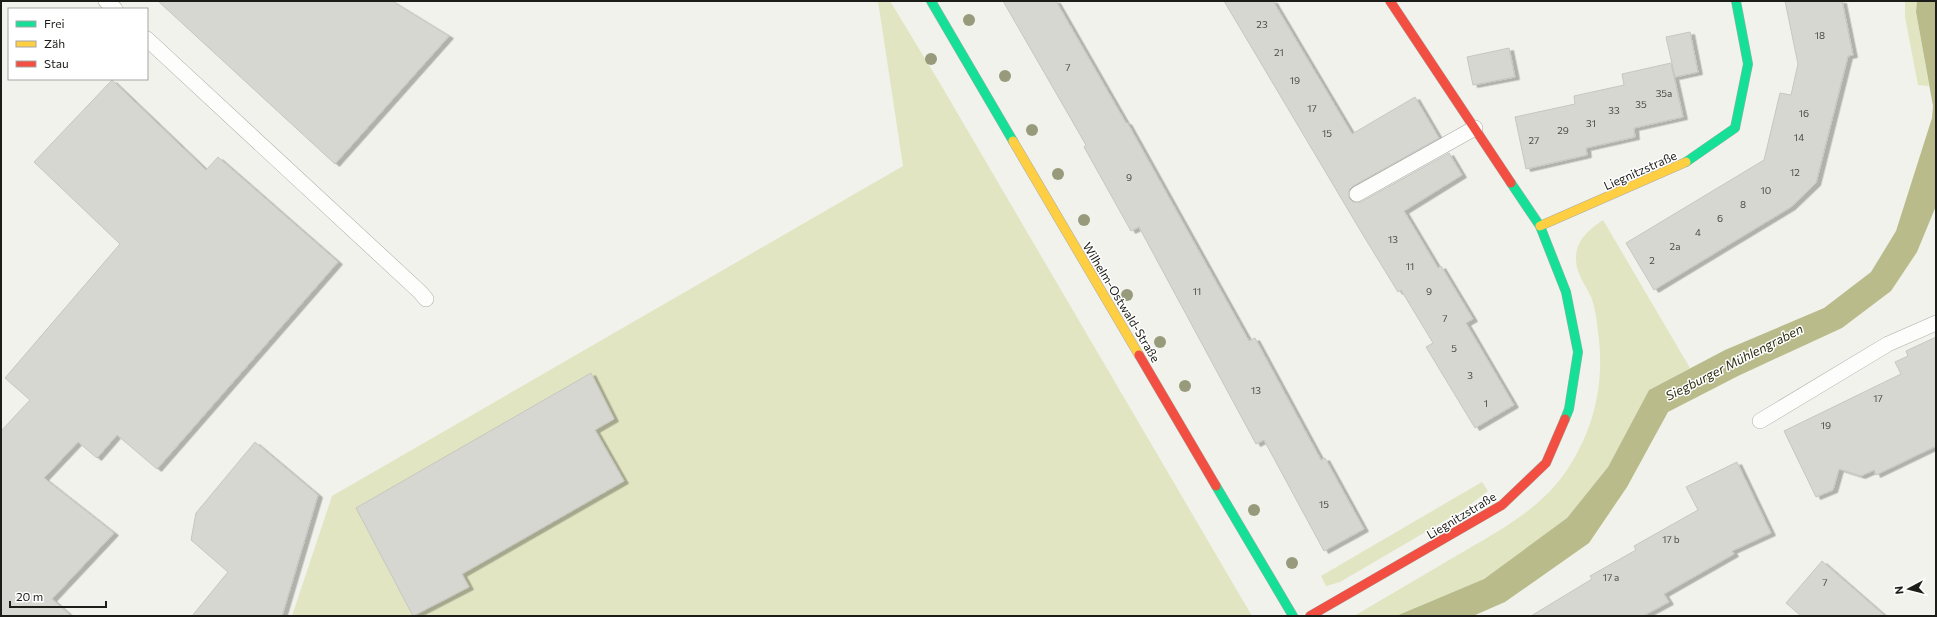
<svg xmlns="http://www.w3.org/2000/svg" width="1937" height="617" font-family="Commissioner,sans-serif">
	<style>
		.green { fill: #e2e5c2 }
		.water { fill: #b9bc8a }
		.building { fill: #d6d7d1; stroke: #c6c7c1; filter: url(#shadow) }
		.lines { fill: none; stroke-linecap: round; stroke-linejoin: round }
		.lane-casing { stroke: #acaca7; stroke-width: 16 }
		.fast-casing { stroke: #acaca7; stroke-width: 10 }
		.slow-casing { stroke: #acaca7; stroke-width: 10 }
		.jam-casing { stroke: #acaca7; stroke-width: 10 }
		.lane { stroke: #fdfdfc; stroke-width: 15 }
		.fast { stroke: #16e098; stroke-width: 9 }
		.slow { stroke: #ffcf43; stroke-width: 9 }
		.jam { stroke: #f24e42; stroke-width: 9 }
		.tree { fill: #989b7b }
		.labels { text-anchor: middle; dominant-baseline: central; stroke-width: 3; stroke-linejoin: round; paint-order: stroke }
		.number-label { font-size: 10px; fill: #4a4c46 }
		.street-label { font-size: 12px; fill: #1c1d18; stroke: #fff }
		.water-label { font-size: 13px; font-style: italic; fill: #2d2e0f; stroke: #fff }
	</style>
	<defs>
		<filter id="shadow"><feDropShadow dx="4.5" dy="2.5" stdDeviation="0" flood-color="#0004"/></filter>
	</defs>
	<rect width="100%" height="100%" fill="#f1f2eb"/>
	<g class="green">
		<path d="M878,1H890L938,80L1252,616H292L332,496L903,166Z"/>
		<path d="M1905,1H1917L1916,12L1929,86L1918,85L1905,17Z"/>
		<path d="M1603,220L1690,368L1649,390L1608,467L1567,518L1484,579L1396,616H1354C1388,596 1422,576 1456,556C1497,532 1540,510 1567,470C1595,428 1605,381 1598,332C1597,321 1595,309 1592,299C1586,285 1575,273 1576,257C1577,239 1589,230 1603,220Z"/>
		<path d="M1482,482L1488,491L1463,510L1340,582L1326,586L1321,576Z"/>
	</g>
	<path class="water" d="M1917,1H1936V206L1917,252L1891,291L1842,328L1738,376L1668,412L1627,487L1589,543L1505,602L1473,616H1396L1484,579L1567,518L1608,467L1649,390L1725,350L1824,308L1871,272L1896,231L1932,118L1933,106L1916,12Z"/>
	<g class="building">
		<path d="M158,1H392L449,36L335,164Z"/>
		<path d="M1003,1H1056L1126,123L1127,122L1249,341L1255,338L1321,460L1325,458L1364,529L1324,551L1264,440L1256,444L1139,227L1131,231L1084,147L1086,145Z"/>
		<path d="M1224,1H1273L1352,134L1415,97L1439,138L1353,186L1349,190V198L1353,202H1361L1449,153L1462,175L1404,211L1438,268L1441,266L1473,319L1466,323L1514,405L1475,428L1426,347L1433,343L1401,290L1398,292L1363,235Z"/>
		<path d="M1785,1H1842L1853,55L1848,56L1816,183L1791,207L1654,290L1626,243L1764,160L1780,93L1791,95L1798,64Z"/>
		<path d="M1690,32L1698,72L1675,77L1666,37Z"/>
		<path d="M1509,48L1515,77L1473,85L1467,57Z"/>
		<path d="M1671,63L1683,117L1634,128L1635,137L1586,148L1587,155L1526,169L1515,117L1575,104L1574,96L1624,85L1622,74Z"/>
		<path d="M112,80L206,170L218,157L338,262L157,469L117,435L97,458L78,442L44,478L114,533L52,599L71,616H1V431L30,400L5,378L120,244L34,162Z"/>
		<path d="M1936,337V446L1876,475L1874,470L1861,476L1839,469L1833,490L1816,497L1784,431L1901,374L1895,362L1908,356L1906,351Z"/>
		<path d="M591,373L614,419L595,430L624,481L462,574L469,587L413,616L356,508Z"/>
		<path d="M255,442L318,495L282,616H192L228,572L191,540L196,513Z"/>
		<path d="M1737,462L1771,533L1732,551L1734,554L1664,594L1669,602L1643,616H1531L1592,579L1590,576L1636,550L1634,546L1698,510L1686,487Z"/>
		<path d="M1822,561L1885,616H1801L1786,603Z"/>
	</g>
	<g class="lines">
		<g class="lane-casing">
			<g id="lane">
				<path d="M106,1L115,9"/>
				<path d="M147,39L420,292L426,299"/>
				<path d="M1357,194L1475,128"/>
				<path d="M1760,421L1888,344L1936,323"/>
			</g>
		</g>
		<g class="fast-casing">
			<g id="fast">
				<path d="M931,1L1013,141"/>
				<path d="M1686,162L1735,128L1748,64L1736,1"/>
				<path d="M1511,183L1540,226L1566,292L1578,352L1569,409L1565,419"/>
				<path d="M1216,486L1293,616"/>
			</g>
		</g>
		<g class="slow-casing">
			<g id="slow">
				<path d="M1013,141L1139,355"/>
				<path d="M1540,226L1686,162"/>
			</g>
		</g>
		<g class="jam-casing">
			<g id="jam">
				<path d="M1390,1L1511,183"/>
				<path d="M1139,355L1216,486"/>
				<path d="M1310,616L1502,505L1546,463L1565,419"/>
			</g>
		</g>
		<use href="#lane" class="lane"/>
		<use href="#fast" class="fast"/>
		<use href="#slow" class="slow"/>
		<use href="#jam" class="jam"/>
	</g>
	<g class="tree">
		<circle cx="969" cy="20" r="6"/>
		<circle cx="931" cy="59" r="6"/>
		<circle cx="1005" cy="76" r="6"/>
		<circle cx="1032" cy="130" r="6"/>
		<circle cx="1058" cy="174" r="6"/>
		<circle cx="1084" cy="220" r="6"/>
		<circle cx="1127" cy="295" r="6"/>
		<circle cx="1160" cy="342" r="6"/>
		<circle cx="1185" cy="386" r="6"/>
		<circle cx="1254" cy="510" r="6"/>
		<circle cx="1292" cy="563" r="6"/>
	</g>
	<g class="labels">
		<g class="number-label">
			<text x="1262" y="24">23</text>
			<text x="1820" y="35">18</text>
			<text x="1279" y="52">21</text>
			<text x="1068" y="67">7</text>
			<text x="1295" y="80">19</text>
			<text x="1664" y="93">35a</text>
			<text x="1641" y="104">35</text>
			<text x="1312" y="108">17</text>
			<text x="1614" y="110">33</text>
			<text x="1804" y="113">16</text>
			<text x="1591" y="123">31</text>
			<text x="1563" y="130">29</text>
			<text x="1327" y="133">15</text>
			<text x="1799" y="137">14</text>
			<text x="1534" y="140">27</text>
			<text x="1795" y="172">12</text>
			<text x="1129" y="177">9</text>
			<text x="1766" y="190">10</text>
			<text x="1743" y="204">8</text>
			<text x="1720" y="218">6</text>
			<text x="1698" y="232">4</text>
			<text x="1393" y="239">13</text>
			<text x="1675" y="246">2a</text>
			<text x="1652" y="260">2</text>
			<text x="1410" y="266">11</text>
			<text x="1197" y="291">11</text>
			<text x="1429" y="291">9</text>
			<text x="1445" y="318">7</text>
			<text x="1454" y="348">5</text>
			<text x="1470" y="375">3</text>
			<text x="1256" y="390">13</text>
			<text x="1878" y="398">17</text>
			<text x="1486" y="403">1</text>
			<text x="1826" y="425">19</text>
			<text x="1324" y="504">15</text>
			<text x="1671" y="539">17 b</text>
			<text x="1611" y="577">17 a</text>
			<text x="1825" y="582">7</text>
		</g>
		<g class="street-label">
			<text transform="translate(1640 170) rotate(-24)">Liegnitzstraße</text>
			<text transform="translate(1122 302) rotate(59)">Wilhelm-Ostwald-Straße</text>
			<text transform="translate(1461 515) rotate(-31)">Liegnitzstraße</text>
		</g>
		<g class="water-label">
			<text transform="translate(1734 362) rotate(-27)">Siegburger Mühlengraben</text>
		</g>
	</g>
	<rect width="1937" height="617" fill="none" stroke="#1c1d18" stroke-width="4"/>
	<rect x="8" y="8" width="140" height="72" fill="#ffffff" stroke="#a4a5a3"/>
	<rect x="16" y="21" width="20" height="6" fill="#16e098" stroke="#a4a5a3"/>
	<text x="44" y="28" font-size="12" fill="#1c1d18">Frei</text>
	<rect x="16" y="41" width="20" height="6" fill="#ffcf43" stroke="#a4a5a3"/>
	<text x="44" y="48" font-size="12" fill="#1c1d18">Zäh</text>
	<rect x="16" y="61" width="20" height="6" fill="#f24e42" stroke="#a4a5a3"/>
	<text x="44" y="68" font-size="12" fill="#1c1d18">Stau</text>
	<g transform="translate(1909 589) rotate(263)" stroke="#ffffff" stroke-width="3" paint-order="stroke">
	<path d="M0-3L7 15L0 10L-7 15Z" fill="#1c1d18"/>
	<text y="-6" font-size="11" font-weight="bold" text-anchor="middle" fill="#1c1d18">N</text>
	</g>
	<path d="M10 601v6h96v-6" fill="none" stroke="#1c1d18" stroke-width="2"/>
	<text x="16" y="601" font-size="12" fill="#1c1d18" stroke="#ffffff" stroke-width="3" paint-order="stroke">20 m</text>
</svg>
